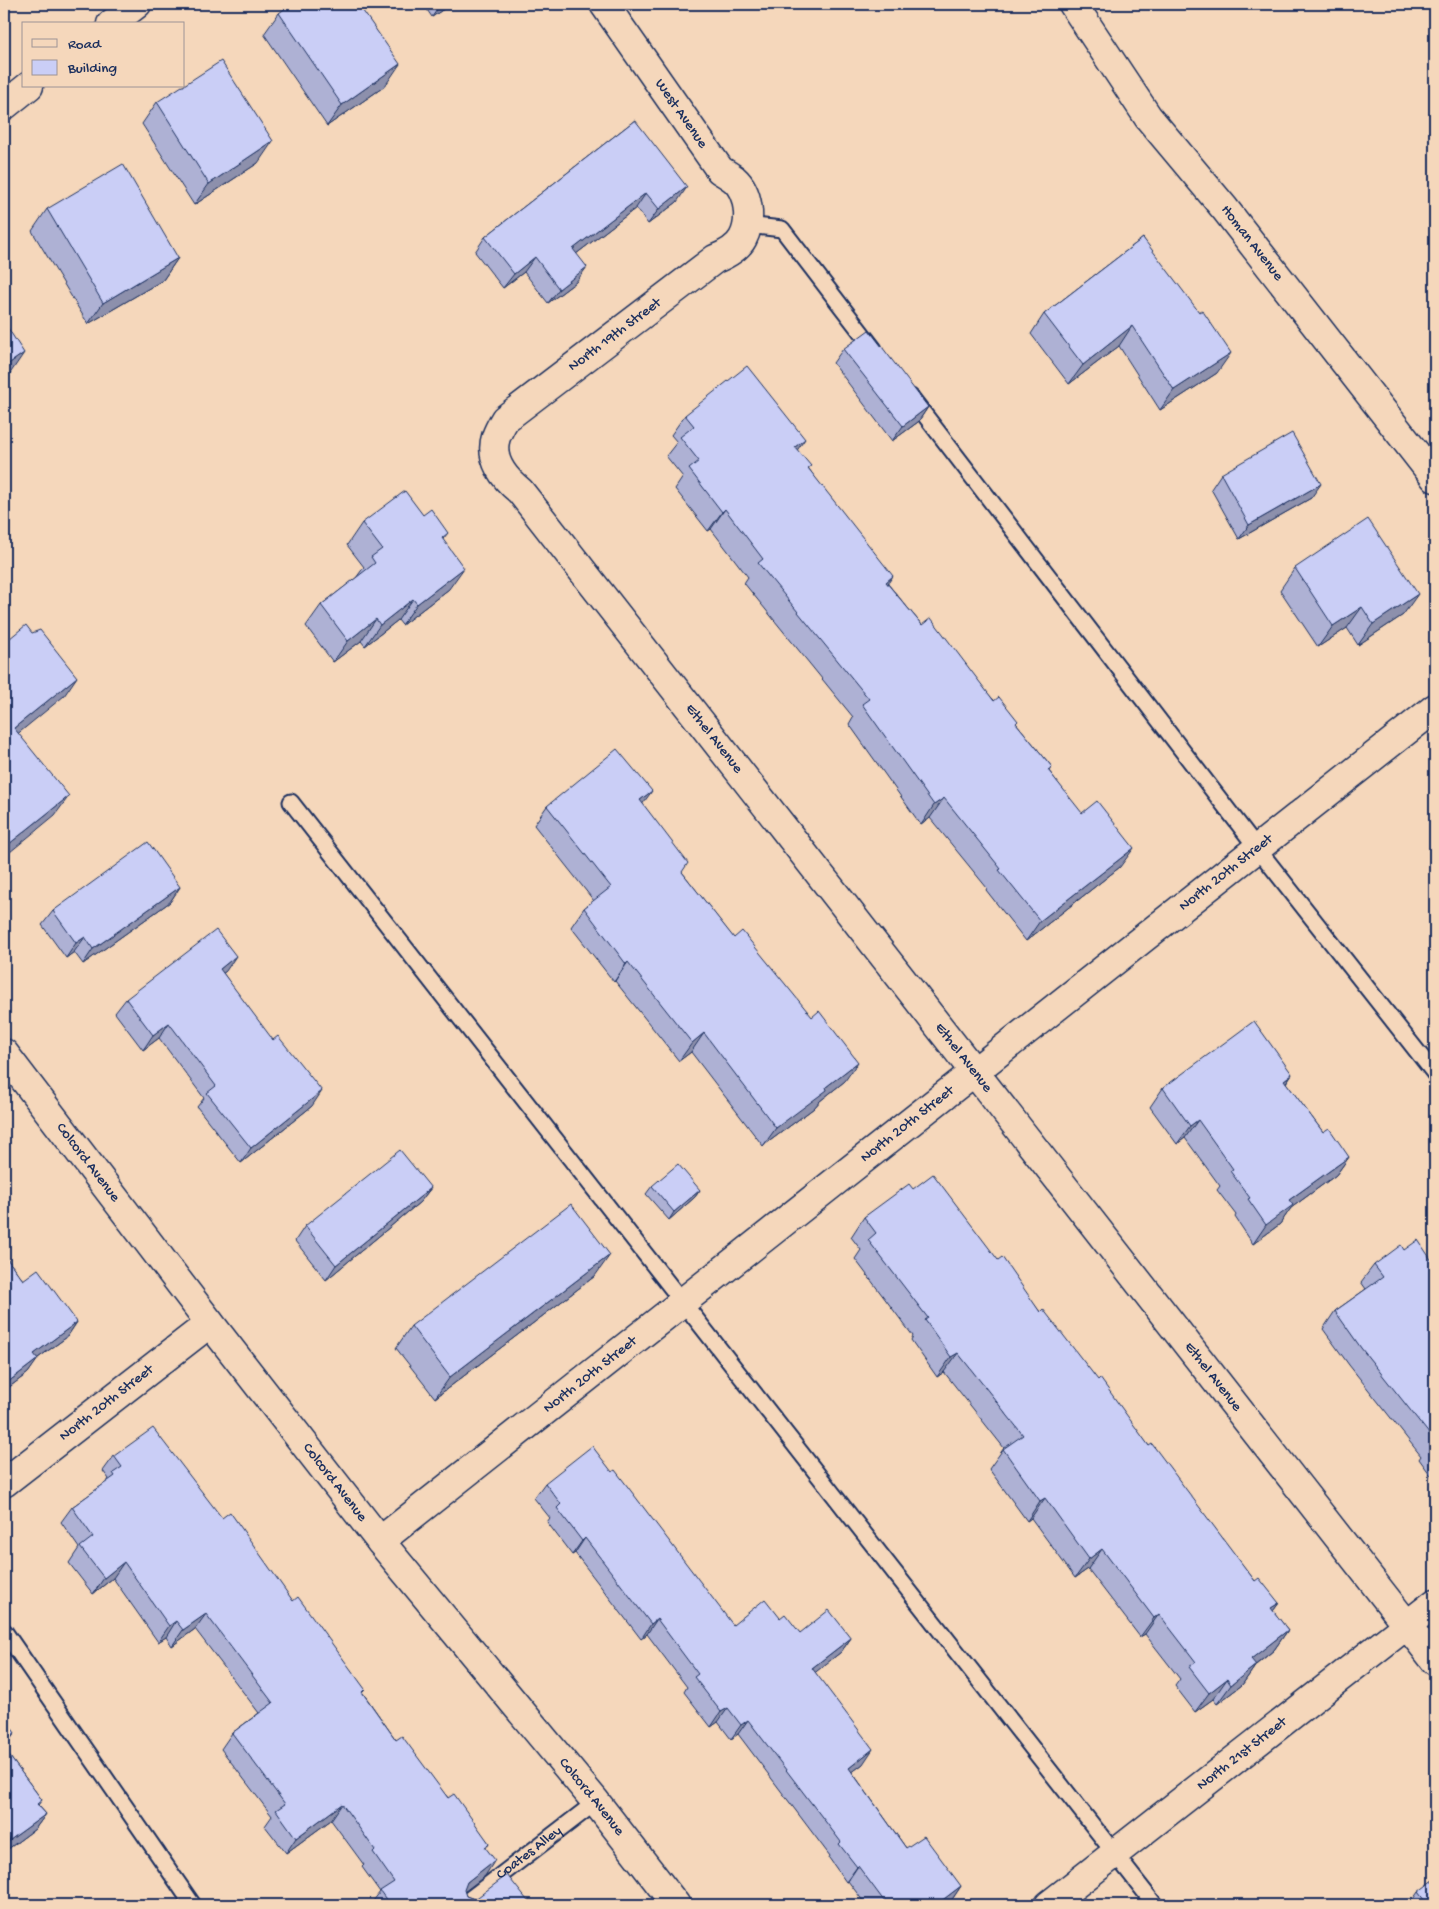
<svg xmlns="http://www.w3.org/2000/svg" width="1439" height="1909" font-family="'Gochi Hand',sans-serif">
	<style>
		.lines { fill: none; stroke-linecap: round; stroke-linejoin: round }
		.lane-casing { stroke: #1b2f5e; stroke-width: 19 }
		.street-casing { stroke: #1b2f5e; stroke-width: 31 }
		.secondary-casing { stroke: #1b2f5e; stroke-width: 31 }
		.primary-casing { stroke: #1b2f5e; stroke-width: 31 }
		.lane { stroke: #f5d7bb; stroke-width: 15 }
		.street { stroke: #f5d7bb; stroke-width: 28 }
		.secondary { stroke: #f5d7bb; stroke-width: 28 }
		.primary { stroke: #f5d7bb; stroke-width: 28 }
		.wall { fill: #aeb1d4; stroke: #1b2f5e }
		.shaded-wall { fill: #8d90ac; stroke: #1b2f5e }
		.building { fill: #cacef6; stroke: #1b2f5e }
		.labels { text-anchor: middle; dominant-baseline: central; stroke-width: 4; stroke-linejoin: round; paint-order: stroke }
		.street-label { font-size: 15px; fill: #1b2f5e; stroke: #f5d7bb }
	</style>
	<rect width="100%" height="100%" fill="#f5d7bb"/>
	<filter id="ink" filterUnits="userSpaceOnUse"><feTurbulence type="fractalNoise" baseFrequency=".02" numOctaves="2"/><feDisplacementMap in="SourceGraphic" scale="10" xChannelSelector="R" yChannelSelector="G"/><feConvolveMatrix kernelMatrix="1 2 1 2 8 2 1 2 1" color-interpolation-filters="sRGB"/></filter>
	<g filter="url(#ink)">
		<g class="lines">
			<g class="lane-casing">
				<g id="lane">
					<path d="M748,225L782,229L874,349"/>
					<path d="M911,397L1257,848L1435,1074"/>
					<path d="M291,802L1155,1905"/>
					<path d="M4,1631L193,1905"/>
					<path id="s1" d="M462,1905L596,1802"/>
				</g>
			</g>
			<g class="street-casing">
				<g id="street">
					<path id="s2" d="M604,4L720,170C725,173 730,176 734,179C749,192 752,221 743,238C738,248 725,255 715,259L505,419C502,424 498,431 496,437C489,459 504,478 520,491L1435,1661"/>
					<path id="s3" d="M4,1483L210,1323"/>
					<path id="s4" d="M380,1541L1435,708"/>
					<path id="s5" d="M1049,1905L1435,1603"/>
				</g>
			</g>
			<g class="secondary-casing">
				<g id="secondary">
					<path id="s6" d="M1073,4L1148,117L1225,209L1435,478"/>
					<path id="s7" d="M4,1053L210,1323L380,1541L596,1802L676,1905"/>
				</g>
			</g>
			<g class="primary-casing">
				<g id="primary">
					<path d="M111,24L137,4"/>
					<path d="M4,106L29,86"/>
				</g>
			</g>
			<use href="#lane" class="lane"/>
			<use href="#street" class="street"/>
			<use href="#secondary" class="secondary"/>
			<use href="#primary" class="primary"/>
		</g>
		<g class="wall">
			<path d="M423,4H451L432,17Z"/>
			<path d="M279,13L385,86L327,126L264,34Z"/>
			<path d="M157,102L258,163L194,205L142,124Z"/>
			<path d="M635,120L677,202L648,224L636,208L576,254V282L548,303L524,272L503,288L475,252L485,237Z"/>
			<path d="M47,209L178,258L163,280L88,324L32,231Z"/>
			<path d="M1143,238L1217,373L1160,410L1119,346L1069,384L1031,334L1044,314Z"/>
			<path d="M843,349L928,407L918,422L892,441L833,363Z"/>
			<path d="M685,415L797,450L809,469L888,584L922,625L1016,723L1052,767L1049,771L1120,867L1026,941L986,890L987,888L930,818L921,825L849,724L853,717L744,583L748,577L711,529L708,531L675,489L683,477L666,456L677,442L671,435Z"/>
			<path d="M1221,474L1311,498L1239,539L1211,489Z"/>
			<path d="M423,515L448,533L443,539L449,589L402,625L398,620L365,646L361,641L333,662L306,626L321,605L356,578L364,567L347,545L362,523Z"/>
			<path d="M1295,568L1403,615L1358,645L1347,628L1318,647L1280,590Z"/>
			<path d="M642,804L682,872L845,1081L820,1101L814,1108L763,1146L691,1052L679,1061L615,981L614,982L571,927L584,908L594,901L534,825L547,806Z"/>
			<path d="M180,887L170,902L83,964L74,952L66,958L42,925L53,911Z"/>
			<path d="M226,971L223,973L312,1106L241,1163L197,1107L204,1098L159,1038L143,1050L115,1013L126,999Z"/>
			<path d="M1292,1074L1286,1083L1323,1132L1349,1157L1336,1175L1291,1208L1280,1224L1253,1244L1235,1217L1236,1215L1217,1190L1220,1186L1185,1138L1177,1144L1150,1107L1163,1088Z"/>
			<path d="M652,1186L700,1190L695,1197L669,1220L646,1194Z"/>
			<path d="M431,1188L420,1202L326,1280L295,1241L305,1226Z"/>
			<path d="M913,1189L998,1260L1149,1446L1255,1581L1279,1603L1273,1611L1288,1630L1274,1650L1256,1665L1242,1685L1217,1704L1213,1699L1195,1712L1175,1686L1180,1679L1145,1634L1140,1637L1088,1569L1075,1578L1031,1518L1027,1521L989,1469L1004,1448L944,1372L937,1377L911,1340L913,1336L855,1259L861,1250L851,1237L864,1217Z"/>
			<path d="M1404,1250L1432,1261L1435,1258V1481L1419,1459L1421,1456L1349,1365L1323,1329L1335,1311L1366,1289L1361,1282L1374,1265Z"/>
			<path d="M4,1255L23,1280L77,1322L67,1337L38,1358L28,1373L4,1391Z"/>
			<path d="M595,1276L435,1398L396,1348L411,1326Z"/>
			<path d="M114,1456L222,1518L293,1601L363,1693L396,1740L489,1843L486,1848L485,1876L464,1892L466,1896L474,1899L531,1905H370L380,1892L362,1867L364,1865L331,1820L286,1853L265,1826L272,1816L221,1749L232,1733L259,1713L195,1629L172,1646L166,1637L158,1642L113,1578L93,1594L69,1563L79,1548L61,1522L72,1507L107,1482L109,1479L103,1471Z"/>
			<path d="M545,1483L733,1625L780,1618L800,1633L851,1638L841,1652L815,1672L863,1764L852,1772L906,1848L961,1886L951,1901L945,1905H866L848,1881L846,1882L829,1858L830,1856L738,1734L731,1739L718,1722L711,1727L684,1692L687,1687L647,1634L641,1639L575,1553L572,1555L547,1522L550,1518L534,1498Z"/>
			<path d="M4,1749L42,1800L38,1805L46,1814L35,1829L4,1852Z"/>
			<path d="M1418,1892L1435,1905H1409Z"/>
		</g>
		<g class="shaded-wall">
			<path d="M441,4H451L432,17Z"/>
			<path d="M400,64L385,86L327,126L342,105Z"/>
			<path d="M273,141L258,163L194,205L209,184Z"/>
			<path d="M687,187L677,202L648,224L659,209Z"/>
			<path d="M646,193L636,208L563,264L573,249Z"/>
			<path d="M535,257L524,272L503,288L514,274Z"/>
			<path d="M178,258L163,280L88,324L103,303Z"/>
			<path d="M587,267L576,282L548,303L559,289Z"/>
			<path d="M1132,326L1119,346L1069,384L1083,365Z"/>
			<path d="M24,353L9,375L4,379V367Z"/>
			<path d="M1231,353L1217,373L1160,410L1174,390Z"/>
			<path d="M928,407L918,422L892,441L903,426Z"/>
			<path d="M805,439L791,459L795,447Z"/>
			<path d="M1321,484L1311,498L1239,539L1249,525Z"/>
			<path d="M725,509L711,529L708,531L722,512Z"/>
			<path d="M464,568L449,589L402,625L417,604Z"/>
			<path d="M893,576L880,595L886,582Z"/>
			<path d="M1418,594L1403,615L1358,645L1373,624Z"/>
			<path d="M413,599L398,620L365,646L380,625Z"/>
			<path d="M1362,607L1347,628L1318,647L1333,626Z"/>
			<path d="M376,619L361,641L333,662L348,641Z"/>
			<path d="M77,677L64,696L4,745L14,728Z"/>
			<path d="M652,791L639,809L640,800Z"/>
			<path d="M69,796L55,815L4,857V848Z"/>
			<path d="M944,798L930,818L921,825L934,805Z"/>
			<path d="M1134,848L1120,867L1026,941L1040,921Z"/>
			<path d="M180,887L170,902L83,964L93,949Z"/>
			<path d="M85,937L74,952L66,958L76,943Z"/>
			<path d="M236,956L226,971L210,983L220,969Z"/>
			<path d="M628,962L615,981L614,982L626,964Z"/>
			<path d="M169,1023L159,1038L143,1050L153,1035Z"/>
			<path d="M704,1033L691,1052L679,1061L692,1043Z"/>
			<path d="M858,1062L845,1081L820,1101L814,1108L763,1146L776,1128L826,1087Z"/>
			<path d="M1292,1074L1279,1092L1284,1080Z"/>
			<path d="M322,1091L312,1106L241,1163L251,1148Z"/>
			<path d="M1198,1120L1185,1138L1177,1144L1190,1126Z"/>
			<path d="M1349,1157L1336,1175L1291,1208L1280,1224L1253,1244L1266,1225L1289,1200Z"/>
			<path d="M431,1188L420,1202L326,1280L336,1265Z"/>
			<path d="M700,1190L695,1197L669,1220L674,1212Z"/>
			<path d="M610,1255L595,1276L435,1398L450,1377Z"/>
			<path d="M77,1322L67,1337L24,1368L34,1354Z"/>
			<path d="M958,1353L944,1372L937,1377L951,1357Z"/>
			<path d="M38,1359L28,1373L4,1391V1387L8,1382Z"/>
			<path d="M1045,1498L1031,1518L1027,1521L1040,1501Z"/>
			<path d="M585,1538L575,1553L572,1555L582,1541Z"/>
			<path d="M1102,1549L1088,1569L1075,1578L1089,1559Z"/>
			<path d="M124,1562L113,1578L93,1594L104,1578Z"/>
			<path d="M1279,1603L1265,1622L1271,1608Z"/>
			<path d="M206,1614L195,1629L172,1646L183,1630Z"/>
			<path d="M1159,1614L1145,1634L1140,1637L1154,1618Z"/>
			<path d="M657,1619L647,1634L641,1639L651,1624Z"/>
			<path d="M176,1621L166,1637L158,1642L169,1626Z"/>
			<path d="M1288,1630L1274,1650L1238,1679L1251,1659Z"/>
			<path d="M851,1638L841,1652L802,1683L812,1668Z"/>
			<path d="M1256,1665L1242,1685L1217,1704L1231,1685Z"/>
			<path d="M1227,1679L1213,1699L1195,1712L1209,1693Z"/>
			<path d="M728,1708L718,1722L711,1727L721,1712Z"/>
			<path d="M748,1720L738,1734L731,1739L741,1725Z"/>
			<path d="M15,1733L5,1747L4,1748V1740Z"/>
			<path d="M873,1749L863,1764L839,1782L849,1768Z"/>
			<path d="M342,1804L331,1820L286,1853L296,1838Z"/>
			<path d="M46,1814L35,1829L4,1852V1850L10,1840Z"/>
			<path d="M495,1860L485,1876L456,1898L467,1882Z"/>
			<path d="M858,1866L848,1881L846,1882L857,1867Z"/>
			<path d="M961,1886L951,1901L945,1905H936Z"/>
		</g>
		<g class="building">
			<path d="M291,4H358L400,64L342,105L279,13Z"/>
			<path d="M221,61L273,141L209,184L157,102L182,86H184V85Z"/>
			<path d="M635,120L687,187L659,209L646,193L573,249L587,267L559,289L535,257L514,274L485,237Z"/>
			<path d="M123,164L178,258L103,303L47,209Z"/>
			<path d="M1143,238L1199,312L1202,310L1231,353L1174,390L1132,326L1083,365L1044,314Z"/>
			<path d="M4,322L24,353L4,367Z"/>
			<path d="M869,330L928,407L903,426L843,349Z"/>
			<path d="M747,366L805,439L795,447L811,466L808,468L893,576L886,582L922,625L931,618L994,701L999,697L1018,721L1016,723L1052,767L1048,770L1082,813L1097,801L1134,848L1040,921L999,870L1001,869L944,798L934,805L862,704L869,699L758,563L763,559L725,509L722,512L689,469L699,461L680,437L694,426L685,415Z"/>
			<path d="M1292,433L1321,484L1249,525L1221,474Z"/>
			<path d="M405,491L423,515L431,509L448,533L442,538L464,568L417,604L413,599L380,625L376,619L348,641L321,605L375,563L371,557L382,549L362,523Z"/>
			<path d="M1368,519L1418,594L1373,624L1362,607L1333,626L1295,568Z"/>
			<path d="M26,625L32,633L40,630L77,677L14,728L69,796L4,848V643Z"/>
			<path d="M617,749L652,791L640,800L688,863L682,872L734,938L742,931L812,1017L819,1011L858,1062L826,1087L827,1090L776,1128L704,1033L692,1043L628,962L626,964L584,908L611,887L547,806Z"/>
			<path d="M148,842L180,887L93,949L85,937L76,943L53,911Z"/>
			<path d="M216,930L236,956L220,969L273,1040L278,1036L322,1091L251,1148L207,1093L216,1086L169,1023L153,1035L126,999Z"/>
			<path d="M1254,1021L1292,1074L1284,1080L1323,1132L1329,1128L1349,1157L1289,1200L1293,1205L1266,1225L1248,1199L1250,1198L1230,1171L1233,1169L1198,1120L1190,1126L1163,1088Z"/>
			<path d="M400,1150L431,1188L336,1265L305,1226Z"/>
			<path d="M678,1164L700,1190L674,1212L652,1186Z"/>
			<path d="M933,1174L998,1260L1002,1257L1040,1312L1043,1309L1098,1380L1100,1378L1149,1446L1152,1444L1255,1581L1259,1578L1279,1603L1271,1608L1288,1630L1251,1659L1256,1665L1231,1685L1227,1679L1209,1693L1189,1667L1196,1662L1159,1614L1154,1618L1102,1549L1089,1559L1045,1498L1040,1501L1003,1449L1023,1435L958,1353L951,1357L925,1320L928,1318L868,1240L876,1233L864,1217L909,1184L913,1189Z"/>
			<path d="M571,1204L610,1255L450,1377L411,1326Z"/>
			<path d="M1418,1240L1432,1261L1435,1258V1447L1431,1442L1434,1440L1361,1348L1335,1311L1383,1277L1374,1265L1401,1245L1404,1250Z"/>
			<path d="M4,1255L23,1280L38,1269L77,1322L34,1354L38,1359L8,1382L4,1377Z"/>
			<path d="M153,1428L222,1518L230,1512L293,1601L298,1597L365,1689L362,1692L396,1740L402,1736L448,1798L454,1794L489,1843L485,1847L495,1860L467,1882L464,1890L466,1896L474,1899L478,1897L507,1875L531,1905H420L419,1904L417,1905H390L380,1891L394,1882L373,1852L375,1850L342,1804L296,1838L276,1810L285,1804L232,1733L273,1703L206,1614L183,1630L176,1621L169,1626L124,1562L104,1578L80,1547L93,1537L72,1507L115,1476L113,1473L122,1467L114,1456Z"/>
			<path d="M592,1446L612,1472L615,1470L733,1625L765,1599L780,1618L785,1614L800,1633L829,1610L851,1638L812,1668L873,1749L849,1768L906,1848L924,1836L961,1886L936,1905H887L858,1866L857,1867L839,1844L841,1842L748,1720L741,1725L728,1708L721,1712L694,1677L698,1674L657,1619L651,1624L585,1538L582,1541L557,1508L561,1504L545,1483Z"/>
			<path d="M4,1717L15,1733L4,1740Z"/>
			<path d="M4,1749L42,1800L37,1804L46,1814L10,1840L4,1831Z"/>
			<path d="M1435,1879V1905H1420L1425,1901L1418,1892Z"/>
		</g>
	</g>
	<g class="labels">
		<g class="street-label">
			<text stroke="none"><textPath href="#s2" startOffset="134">West Avenue</textPath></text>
			<text stroke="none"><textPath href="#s6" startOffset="299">Homan Avenue</textPath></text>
			<text transform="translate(615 335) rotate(-37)">North 19th Street</text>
			<text stroke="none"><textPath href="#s2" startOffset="980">Ethel Avenue</textPath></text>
			<text stroke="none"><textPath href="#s4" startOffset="1078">North 20th Street</textPath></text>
			<text stroke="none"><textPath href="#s2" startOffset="1385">Ethel Avenue</textPath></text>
			<text stroke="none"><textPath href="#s4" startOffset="672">North 20th Street</textPath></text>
			<text stroke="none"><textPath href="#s7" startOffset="138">Colcord Avenue</textPath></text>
			<text stroke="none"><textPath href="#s4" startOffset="268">North 20th Street</textPath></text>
			<text stroke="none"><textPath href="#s2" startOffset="1790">Ethel Avenue</textPath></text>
			<text stroke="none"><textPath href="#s3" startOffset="130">North 20th Street</textPath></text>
			<text stroke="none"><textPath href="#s7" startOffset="542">Colcord Avenue</textPath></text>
			<text stroke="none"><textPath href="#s5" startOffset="245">North 21st Street</textPath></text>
			<text stroke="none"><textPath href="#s7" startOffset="948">Colcord Avenue</textPath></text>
			<text stroke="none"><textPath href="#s1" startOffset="85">Coates Alley</textPath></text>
		</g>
	</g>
	<rect width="1439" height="1909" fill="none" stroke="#f5d7bb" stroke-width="20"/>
	<rect x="10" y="10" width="1419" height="1889" fill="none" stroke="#1b2f5e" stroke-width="2" filter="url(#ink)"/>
	<rect x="22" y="22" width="162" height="65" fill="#f5d7bb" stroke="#9e9496"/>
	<rect x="32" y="39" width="25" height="8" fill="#f5d7bb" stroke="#9e9496"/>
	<text x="68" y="48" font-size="15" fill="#1b2f5e">Road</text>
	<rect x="32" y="60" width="25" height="15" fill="#cacef6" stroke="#9e9496"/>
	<text x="68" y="72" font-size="15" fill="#1b2f5e">Building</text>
</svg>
